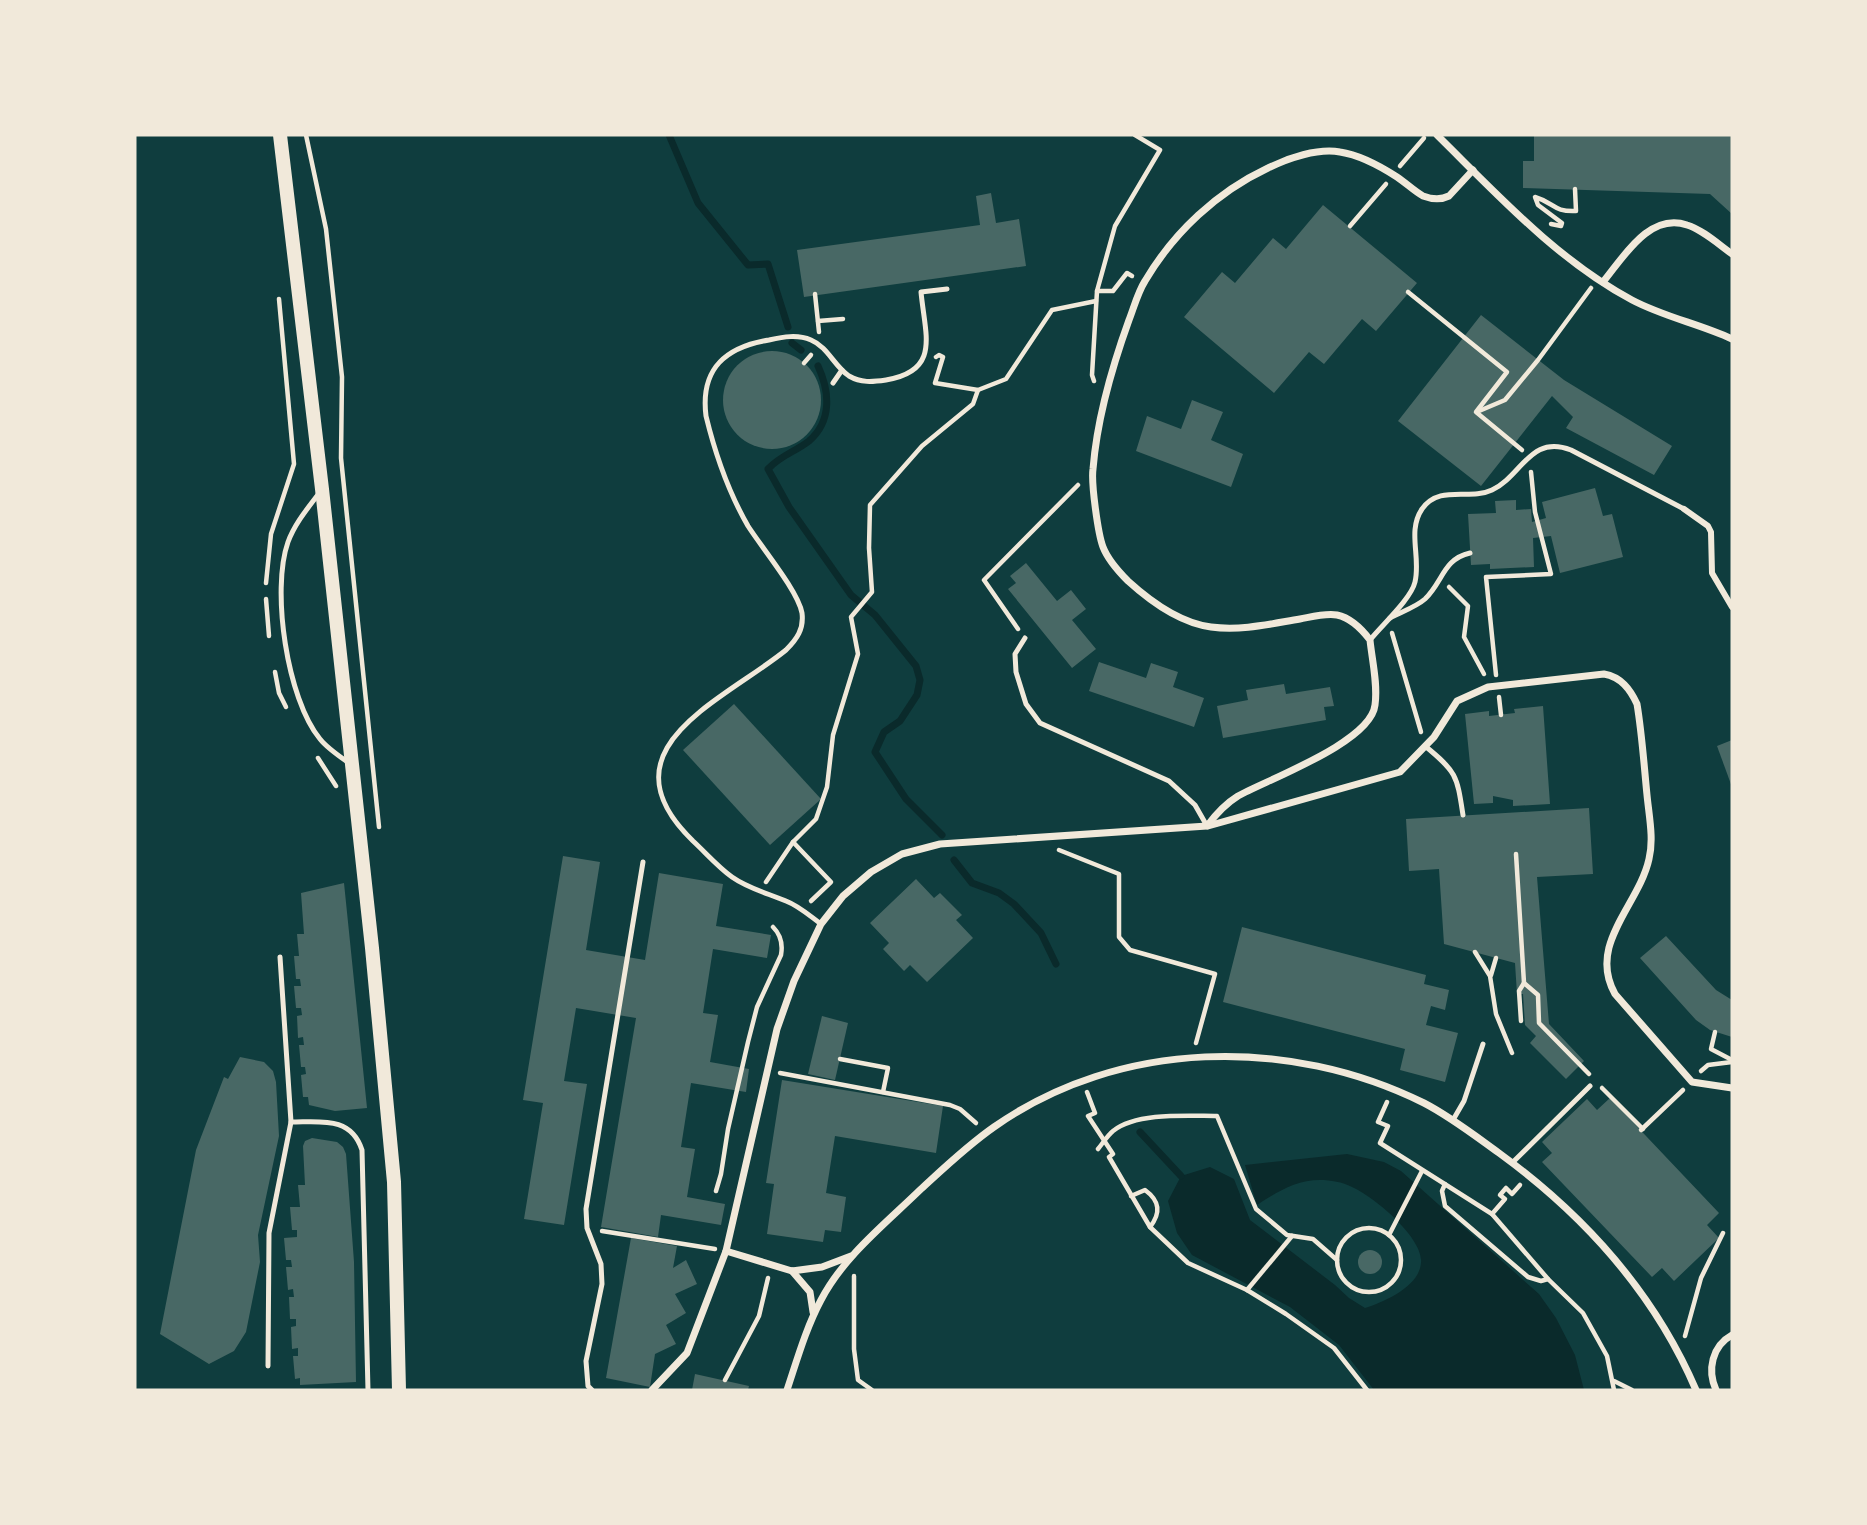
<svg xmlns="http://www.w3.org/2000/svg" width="1867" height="1525" font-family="'IBM Plex Sans',sans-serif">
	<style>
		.water { fill: #0a2a2b }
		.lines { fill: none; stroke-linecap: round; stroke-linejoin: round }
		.stream { stroke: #0a2a2b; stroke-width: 7 }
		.building { fill: #486865 }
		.path { stroke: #f1e9da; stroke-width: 4.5 }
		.service { stroke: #f1e9da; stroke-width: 5 }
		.pedestrian { stroke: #f1e9da; stroke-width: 6 }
		.minor { stroke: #f1e9da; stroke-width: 7 }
		.secondary { stroke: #f1e9da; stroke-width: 14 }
	</style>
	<rect width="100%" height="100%" fill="#0f3d3e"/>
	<path class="water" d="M1347,1154L1384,1162L1401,1171L1539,1294L1556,1318L1575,1355L1584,1390H1374L1339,1345L1290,1307L1192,1255L1177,1233L1168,1201L1181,1176L1210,1167L1234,1179L1250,1220L1335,1285L1349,1298L1365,1308C1384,1302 1419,1287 1421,1263C1424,1238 1373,1196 1352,1187C1342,1182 1331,1180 1320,1180C1296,1180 1277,1192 1257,1205L1245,1165Z"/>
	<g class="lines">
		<g class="stream">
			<path d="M669,135L698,203L748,265L768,264L788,327"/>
			<path d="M792,343L801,350"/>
			<path d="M818,366C830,392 832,421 809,441C795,452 781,455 768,469L789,507L851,595L875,615L916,666L920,680L917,695L900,721L884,732L875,752L906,799L942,835"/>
			<path d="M954,860L972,883L999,893L1014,904L1041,933L1056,964"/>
			<path d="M1140,1132L1181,1176"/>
		</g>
	</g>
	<g class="building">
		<path d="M1534,135H1731L1732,214L1710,194L1523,188V161H1534Z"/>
		<path d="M991,193L996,223L1019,219L1026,266L804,297L797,250L980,225L976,196Z"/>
		<path d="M1323,205L1417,283L1376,331L1362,319L1324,364L1309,352L1274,393L1184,317L1222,272L1235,283L1273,238L1286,249Z"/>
		<path d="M1481,315L1564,380L1672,446L1654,475L1566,428L1573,417L1552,396L1481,486L1398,421Z"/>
		<circle cx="772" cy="400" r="49"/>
		<path d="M1192,400L1223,412L1211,440L1243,454L1231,487L1136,451L1147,416L1181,429Z"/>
		<path d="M1595,488L1603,516L1612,514L1623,557L1560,573L1551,536L1533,538L1534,567L1490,569V564L1471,565L1468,514L1496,513L1495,501L1516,500V510L1531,509L1532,522L1546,518L1542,502Z"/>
		<path d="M1026,563L1057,601L1071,590L1086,609L1072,620L1096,649L1072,668L1008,589L1016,583L1010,576Z"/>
		<path d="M1099,662L1146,678L1151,663L1178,672L1173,687L1204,698L1194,727L1089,691Z"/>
		<path d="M1284,684L1286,694L1330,687L1334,706L1324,707L1326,720L1223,738L1217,706L1248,700L1246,690Z"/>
		<path d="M734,704L821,799L770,845L683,750Z"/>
		<path d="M1543,706L1550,804L1513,806V800L1493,796V803L1474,804L1465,714L1489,711V716L1515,713L1514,709Z"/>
		<path d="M1732,740V787L1717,746Z"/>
		<path d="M1589,808L1593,874L1537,877L1549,1024L1584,1061L1566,1079L1530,1043L1536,1036L1525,1025L1523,994H1517L1515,963L1444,944L1439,869L1409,871L1406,819Z"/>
		<path d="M563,856L600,862L586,950L645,960L659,873L723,884L716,926L771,935L767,958L713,949L703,1013L718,1015L710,1062L749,1069L746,1092L691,1083L681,1147L695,1149L687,1197L725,1204L721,1225L661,1215L658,1237L601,1227L636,1018L576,1008L564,1081L587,1084L564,1225L524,1219L543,1103L523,1100Z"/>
		<path d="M916,879L934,898L940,893L962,915L956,920L973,938L927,982L910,965L904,971L883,949L889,943L870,923Z"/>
		<path d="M344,883L367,1108L335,1111L309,1105L308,1097H303L301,1075L306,1074L305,1067H301L299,1045H304L303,1037L298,1038L297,1016L302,1015L301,1008H296L294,986H301L300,979H296L294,956H299L297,934H304L301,893Z"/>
		<path d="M1242,927L1426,975L1424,984L1449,990L1445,1010L1431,1006L1426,1025L1458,1033L1445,1082L1400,1070L1405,1049L1223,1002Z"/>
		<path d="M1666,936L1716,990L1732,1000V1037L1710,1030L1696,1020L1640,958Z"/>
		<path d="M822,1016L848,1023L835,1080L808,1074Z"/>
		<path d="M240,1057L264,1062L273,1071L276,1082L279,1136L258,1235L260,1262L246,1332L234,1351L209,1364L160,1334L196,1150L224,1077L228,1079Z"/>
		<path d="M782,1080L943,1106L936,1153L835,1136L826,1193L846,1197L841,1232L825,1230L823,1242L767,1234L774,1184L766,1183Z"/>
		<path d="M1610,1098L1719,1213L1707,1225L1719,1238L1674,1281L1662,1268L1652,1277L1542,1162L1552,1153L1542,1142L1587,1099L1597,1110Z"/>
		<path d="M312,1138L337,1142L343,1147L346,1154L354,1262L356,1382L300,1385V1378L295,1379L293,1356H298V1348L292,1349L291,1327L296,1326V1319H290L289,1297H294L293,1289L288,1290L286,1267H292L291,1260H286L284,1238L297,1237V1230H292L290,1207H300L298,1185H305L303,1146L305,1141Z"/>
		<path d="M631,1238L677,1246L673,1268L686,1260L697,1284L675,1294L686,1313L666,1325L676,1344L655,1354L650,1387L606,1378Z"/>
		<circle cx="1370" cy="1262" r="12"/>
		<path d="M695,1374L749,1386L748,1390H692Z"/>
	</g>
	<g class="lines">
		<g class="path">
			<path d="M306,135L326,229L342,377L341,458L379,827"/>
			<path d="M1400,166L1424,138"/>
			<path d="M1551,224L1561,226L1562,223L1538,205L1535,197C1555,203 1553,212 1576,211L1575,189"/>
			<path d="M1350,226L1386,184"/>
			<path d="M1097,291H1113L1127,273L1132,276"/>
			<path d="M1408,292L1507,372L1476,412L1522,450"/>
			<path d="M815,294L819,332"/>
			<path d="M818,321L843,319"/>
			<path d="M936,357L939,355L943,357L935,383L978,390L1006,379L1052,310L1096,301"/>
			<path d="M804,363L811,355"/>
			<path d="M1094,381L1092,375L1097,291L1115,226L1160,150L1135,135"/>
			<path d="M1479,411L1505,400L1538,360L1591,288"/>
			<path d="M266,583L271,534L294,464L279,299"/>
			<path d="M1449,587L1468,606L1464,637L1484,674"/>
			<path d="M266,599L269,636"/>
			<path d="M1018,629L984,580L1078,485"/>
			<path d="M1392,633L1421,732"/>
			<path d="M275,672L279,693L286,707"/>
			<path d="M1496,675L1486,577L1551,574L1535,512L1531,472"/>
			<path d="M1499,697L1501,715"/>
			<path d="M318,758L336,786"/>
			<path d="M793,842L831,882L811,901"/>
			<path d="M1059,850L1119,874V937L1130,950L1215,974L1196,1043"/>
			<path d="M1516,854L1524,983L1519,991L1521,1021"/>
			<path d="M766,882L793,842L816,819L827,787L833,735L858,654L851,617L872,592L869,548L870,505L922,446L973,404L978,390"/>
			<path d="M1475,952L1490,976L1496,1014L1512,1053"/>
			<path d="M1491,975L1496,958"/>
			<path d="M1524,983L1538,995L1539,1023L1589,1074"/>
			<path d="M1715,1032L1711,1049L1732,1060"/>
			<path d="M840,1059L888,1068L883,1092"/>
			<path d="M1701,1071L1708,1065L1732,1062"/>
			<path d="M780,1073L950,1105L960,1109L976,1123"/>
			<path d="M1602,1088L1643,1129"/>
			<path d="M1087,1092L1095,1113L1088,1116L1113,1154L1109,1157L1150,1227L1188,1263L1247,1290L1286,1314L1334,1348L1367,1390"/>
			<path d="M1387,1102L1378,1122L1388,1126L1380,1143L1492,1214L1548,1279L1583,1313L1607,1356L1614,1390"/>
			<path d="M1641,1130L1683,1090"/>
			<path d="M1098,1149C1103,1143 1107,1136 1113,1131C1137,1112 1188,1116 1217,1116L1256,1209L1287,1235L1313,1239L1337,1260"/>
			<path d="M1445,1184L1442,1191L1445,1206L1528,1277L1541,1281L1548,1279"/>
			<path d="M716,1191L721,1174L728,1129L748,1042L757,1007L781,955C783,944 781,935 773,927"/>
			<path d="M1131,1196L1145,1190C1160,1201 1161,1213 1150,1227"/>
			<path d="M1492,1214L1505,1199L1500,1195L1506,1188L1512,1194L1520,1185"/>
			<circle cx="1369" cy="1260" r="32"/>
			<path d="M602,1231L715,1249"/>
			<path d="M1389,1235L1422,1171"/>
			<path d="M854,1276V1349L858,1380L872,1390"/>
			<path d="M1247,1290L1292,1236"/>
			<path d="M1685,1336L1701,1278L1723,1233"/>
			<path d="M725,1380L759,1316L768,1278"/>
			<path d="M1614,1381L1632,1390"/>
		</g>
		<g class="service">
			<path d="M833,383L842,370"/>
			<path d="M320,492C308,508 295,523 288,542C271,590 287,699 320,739C327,748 339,756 349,763"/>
			<path d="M1390,618C1401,612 1416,607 1425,599C1443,582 1443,559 1470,553"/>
			<path d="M1025,638L1015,654L1016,672L1026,704L1040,723L1169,781L1195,805L1207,826"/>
			<path d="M1370,640C1382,625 1411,599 1415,582C1421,557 1407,531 1422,509C1440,484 1469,501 1492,490C1522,476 1530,434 1571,450L1684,509"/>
			<path d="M1425,746C1457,772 1457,776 1463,815"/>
			<path d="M821,924C810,916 799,906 786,901C767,893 749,889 732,877C718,867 706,853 693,841C598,749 723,701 786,650C797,639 804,629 802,613C798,591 762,548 748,526C729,493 715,453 706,416C700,368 726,347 769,340C783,337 797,334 811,340C828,347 834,366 849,376C861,383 872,382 886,380C941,371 925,335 921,292L947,289"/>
			<path d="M1453,1120L1464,1101L1483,1044"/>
			<path d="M291,1122C321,1122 351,1116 362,1150L368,1390"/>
			<path d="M1512,1163L1590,1086"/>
			<path d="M268,1366L269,1233L291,1122L280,957"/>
			<path d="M592,1390L588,1386L586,1361L602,1284L601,1264L587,1228L586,1209L643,862"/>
		</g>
		<path class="pedestrian" d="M1684,509L1708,526L1711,532L1712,573L1732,607"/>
		<g class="minor">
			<path d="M1437,135C1497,194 1557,260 1632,300C1664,317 1700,324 1732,339"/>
			<path d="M1603,282C1623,258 1649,212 1687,225C1703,230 1718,244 1732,254"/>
			<path d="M1208,826L1400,772L1434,737L1457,701L1488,687L1604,674C1621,677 1630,689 1637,704C1642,734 1644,765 1647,795C1649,816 1654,839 1649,859C1639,905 1587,944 1615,994L1692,1082L1732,1088"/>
			<path d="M726,1251L792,1271L822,1267L851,1256"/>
			<path d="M792,1271L810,1292L813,1312"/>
			<path d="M652,1390L687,1353L726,1251L777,1029L794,981L821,924L843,896L871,872L902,854L940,844L1207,826C1216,814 1225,804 1238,796C1269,779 1371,742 1375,705C1378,684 1372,660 1370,640C1361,628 1351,618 1337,615C1325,613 1311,617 1300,619C1270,624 1241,631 1211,627C1181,623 1150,601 1128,581C1119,572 1108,560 1103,547C1098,534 1091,483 1093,469C1097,419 1112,367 1129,320C1134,307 1138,292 1145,281C1174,232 1217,192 1268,168C1288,158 1318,148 1340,152C1360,155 1380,166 1397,177C1406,183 1414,191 1423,196C1431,199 1441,200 1449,196L1473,170"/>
			<path d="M787,1390C797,1360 806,1328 821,1300C844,1256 885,1224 921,1189C945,1167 968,1145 994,1127C1119,1039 1289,1036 1424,1103C1451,1117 1474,1135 1499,1153C1584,1215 1654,1292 1696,1390"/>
			<path d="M1716,1390C1707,1370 1712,1346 1732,1335"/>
		</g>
		<path class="secondary" d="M280,135L322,489L372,948L394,1182L399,1390"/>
	</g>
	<rect width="1867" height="1525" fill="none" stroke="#f1e9da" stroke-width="273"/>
</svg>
